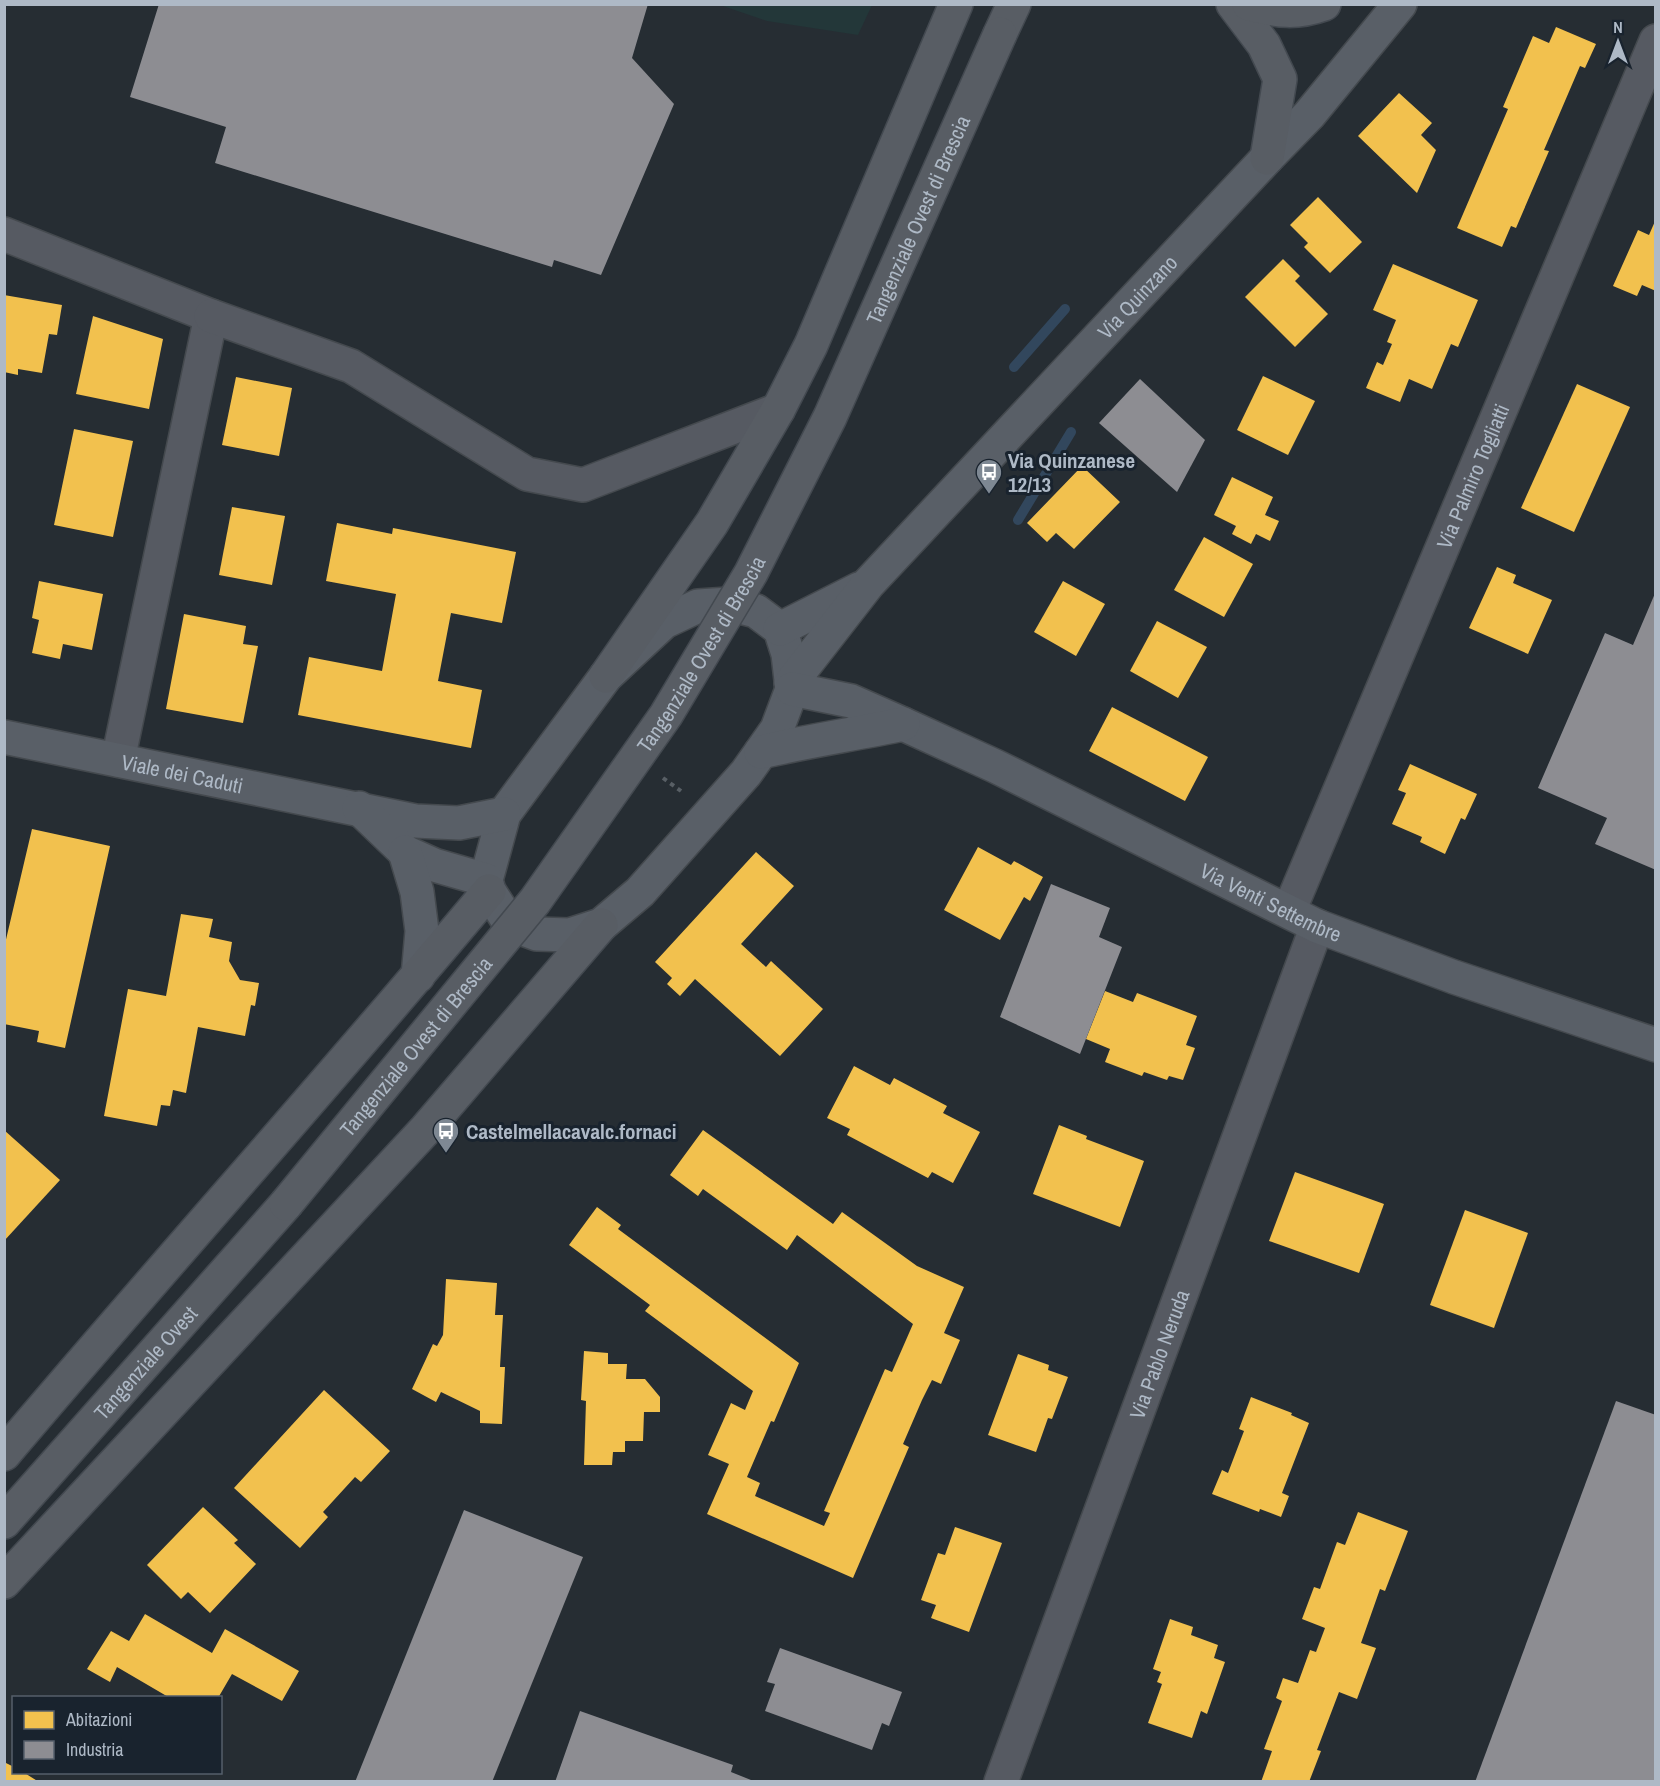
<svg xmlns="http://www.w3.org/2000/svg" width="1660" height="1786" font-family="'Archivo Narrow',sans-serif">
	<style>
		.green { fill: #233739 }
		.homes { fill: #f2c14e }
		.industry { fill: #8d8d92 }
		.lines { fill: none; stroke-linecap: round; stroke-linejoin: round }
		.stream { stroke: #32475d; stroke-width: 10 }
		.street-casing { stroke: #44494e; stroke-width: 36 }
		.secondary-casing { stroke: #44494e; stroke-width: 36 }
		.primary-casing { stroke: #434950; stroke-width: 36 }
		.path { stroke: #585f65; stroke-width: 4; stroke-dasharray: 4.5 4.5; stroke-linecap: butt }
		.street { stroke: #565a62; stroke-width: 33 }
		.secondary { stroke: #595f67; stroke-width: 33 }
		.primary { stroke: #585d64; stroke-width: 33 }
		.primary-bridge-casing { stroke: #434950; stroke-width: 36; stroke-linecap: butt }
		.primary-bridge { stroke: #585d64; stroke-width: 33 }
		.labels { text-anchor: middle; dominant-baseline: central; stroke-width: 6; stroke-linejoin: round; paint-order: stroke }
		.street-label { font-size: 21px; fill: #aeb9c6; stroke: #19232e }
		.poi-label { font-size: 21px; font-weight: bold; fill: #aeb9c6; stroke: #19232e; text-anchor: start }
	</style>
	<rect width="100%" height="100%" fill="#262d33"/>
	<path class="green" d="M720,5L872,4V5L858,35L767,21Z"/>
	<g class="homes">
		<path d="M1556,27L1596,44L1585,68L1580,66L1544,150L1549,151L1516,228L1511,226L1502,247L1457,228L1508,109L1503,107L1533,36L1549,43Z"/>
		<path d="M1399,93L1432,123L1421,135L1436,150L1417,193L1358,136Z"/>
		<path d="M1318,197L1362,242L1330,273L1304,247L1308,243L1290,225Z"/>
		<path d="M1656,219V291L1642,285L1637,296L1613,286L1638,230L1649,235Z"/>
		<path d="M1283,259L1300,276L1295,281L1328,314L1295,347L1245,297Z"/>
		<path d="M1393,264L1478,300L1458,347L1451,344L1432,389L1409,379L1400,402L1366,388L1377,362L1383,365L1392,344L1387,342L1396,320L1373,310Z"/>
		<path d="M4,295L62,305L57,335L49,334L42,373L18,369V375L4,372Z"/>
		<path d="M93,316L163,339L149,409L76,394Z"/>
		<path d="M1263,376L1315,401L1288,455L1237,430Z"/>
		<path d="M236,377L292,388L279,456L222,445Z"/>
		<path d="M1577,384L1630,407L1574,532L1521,508Z"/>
		<path d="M74,429L133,441L113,537L54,525Z"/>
		<path d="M1082,466L1120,502L1074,549L1056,533L1047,542L1027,523Z"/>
		<path d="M1232,477L1273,497L1265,515L1279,521L1270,541L1256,534L1251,544L1232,534L1236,526L1214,515Z"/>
		<path d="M232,507L285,516L272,585L219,575Z"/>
		<path d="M337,523L392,534L393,528L516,552L502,623L451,613L438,681L482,690L471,748L298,715L309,657L382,671L396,594L326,581Z"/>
		<path d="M1204,537L1253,564L1224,617L1174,590Z"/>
		<path d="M1497,567L1516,575L1513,583L1552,600L1528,654L1469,628Z"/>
		<path d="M39,581L103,594L92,650L63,644L60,659L32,653L39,620L32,618Z"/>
		<path d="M1063,581L1105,604L1076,656L1034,632Z"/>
		<path d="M184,614L246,626L243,644L258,646L243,723L166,709Z"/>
		<path d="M1157,621L1207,647L1178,698L1130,671Z"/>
		<path d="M1112,707L1208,757L1185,801L1089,751Z"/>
		<path d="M1410,764L1477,794L1465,820L1461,818L1445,854L1420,842L1422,837L1392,824L1406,793L1398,790Z"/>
		<path d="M32,829L110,846L65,1048L37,1042L39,1031L4,1024V948Z"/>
		<path d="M978,847L1011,865L1014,861L1043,877L1030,901L1024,897L1000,940L944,910Z"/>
		<path d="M756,852L794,886L741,944L766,967L771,961L823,1009L780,1056L695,979L680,996L667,984L672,978L655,962Z"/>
		<path d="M181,914L213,919L209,937L232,942L229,961L240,980L259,983L255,1006L251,1005L245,1036L198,1027L186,1093L173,1090L170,1106L161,1105L157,1126L104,1116L128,989L166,996Z"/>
		<path d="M1105,991L1133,1002L1137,993L1197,1016L1186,1045L1195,1048L1183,1080L1169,1076L1167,1080L1144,1072L1142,1076L1105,1062L1110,1049L1086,1039Z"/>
		<path d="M854,1066L890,1085L894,1078L947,1106L943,1113L980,1132L953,1183L932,1172L928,1178L847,1135L850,1129L827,1118Z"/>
		<path d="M1059,1125L1087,1136L1086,1139L1144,1161L1120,1227L1033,1194Z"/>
		<path d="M4,1130L60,1180L4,1241Z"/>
		<path d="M703,1130L833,1224L842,1212L917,1266L964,1287L944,1333L960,1340L941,1384L932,1380L922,1400L903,1444L909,1447L853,1578L707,1514L729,1464L708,1455L731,1403L745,1410L753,1391L645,1311L650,1305L569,1245L597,1207L621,1225L618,1229L799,1363L774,1422L771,1421L747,1477L760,1483L755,1496L824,1526L830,1513L824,1511L885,1369L892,1372L913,1324L797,1235L787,1250L703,1189L698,1196L670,1175Z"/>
		<path d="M1295,1172L1384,1204L1359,1273L1269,1241Z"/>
		<path d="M1465,1210L1528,1233L1494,1328L1430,1305Z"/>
		<path d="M446,1279L497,1283L495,1315H503L500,1367H505L502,1424L480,1423V1411L441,1392L436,1402L412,1389L433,1344L437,1346L443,1335Z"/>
		<path d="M584,1351L608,1353V1364H627L626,1379H645L660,1397V1412H644L643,1441H625V1452H613L612,1465H584L586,1401L581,1400Z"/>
		<path d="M1018,1354L1049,1365L1048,1370L1068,1377L1052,1419L1048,1418L1036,1452L988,1435Z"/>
		<path d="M324,1390L390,1451L361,1482L355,1477L323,1512L328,1517L300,1548L234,1488Z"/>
		<path d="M1251,1397L1292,1413L1291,1415L1309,1423L1282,1493L1289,1496L1281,1517L1260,1509L1259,1512L1212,1494L1222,1470L1228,1473L1244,1431L1239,1429Z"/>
		<path d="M203,1507L238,1540L234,1543L256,1564L210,1613L188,1592L181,1599L147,1565Z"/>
		<path d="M1358,1512L1408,1531L1385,1591L1380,1589L1361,1643L1376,1648L1357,1699L1339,1692L1317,1750L1321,1751L1309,1782H1261L1272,1751L1264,1749L1282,1701L1276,1698L1283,1678L1298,1683L1310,1650L1316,1652L1325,1628L1302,1619L1314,1587L1320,1589L1337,1542L1345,1545Z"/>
		<path d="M955,1527L1002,1543L969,1632L931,1618L936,1605L921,1600L938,1553L945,1555Z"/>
		<path d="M145,1614L212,1653L225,1629L299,1671L282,1701L232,1674L218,1698H170L117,1667L110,1682L87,1669L111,1631L129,1641Z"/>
		<path d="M1170,1619L1193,1627L1191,1635L1218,1645L1214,1658L1225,1662L1207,1714L1201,1711L1192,1738L1148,1723L1162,1684L1157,1682L1161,1672L1153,1669Z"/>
		<path d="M4,1762L14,1767V1772H23L39,1782H4Z"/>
	</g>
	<g class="industry">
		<path d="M159,4H648L632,58L674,104L601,275L554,260L552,267L215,163L226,127L130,97Z"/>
		<path d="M1140,379L1205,440L1177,492L1099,423Z"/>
		<path d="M1656,591V870L1595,844L1607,818L1538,788L1605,633L1633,645Z"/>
		<path d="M1051,884L1110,908L1099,937L1122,947L1080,1054L1000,1017Z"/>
		<path d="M1616,1401L1656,1415V1782H1475Z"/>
		<path d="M464,1510L583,1557L492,1782H355Z"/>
		<path d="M780,1648L902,1692L889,1726L882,1723L872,1750L765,1711L775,1684L767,1682Z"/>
		<path d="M580,1711L733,1765L731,1772L756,1782H555Z"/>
	</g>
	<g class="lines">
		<g class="stream">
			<path d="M1014,367L1065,309"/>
			<path d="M1018,520L1071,432"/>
		</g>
		<g class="street-casing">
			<g id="street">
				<path d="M4,234L211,316L118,760"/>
				<path d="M211,316L351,366L527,474L583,485L778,410"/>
				<path id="s1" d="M1289,911L1656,41"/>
				<path id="s2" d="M1001,1782L1317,926"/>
			</g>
		</g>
		<g class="secondary-casing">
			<g id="secondary">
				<path d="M729,604L756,611L780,629L788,654L792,689L777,729L746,773L640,892L601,925L570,935L537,934L510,924L489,891L486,880L504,814L606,676L664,622L698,606Z"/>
				<path d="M780,629L859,589"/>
				<path id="s3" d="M791,683L868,584L1267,158L1309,115L1400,4"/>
				<path id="s4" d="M792,689L851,701L903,724L995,766L1317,926L1454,977L1656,1045"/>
				<path id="s5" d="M4,737L415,821L459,823L504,814"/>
				<path d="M761,752C808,741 856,734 903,724"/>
				<path d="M359,808L405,852L434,865L486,880"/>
				<path d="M405,852L417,892L422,931L418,976"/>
			</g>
		</g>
		<g class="primary-casing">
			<g id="primary">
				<path d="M1233,4L1264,45L1280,79L1267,158"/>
				<path d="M1249,4C1278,11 1296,14 1324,4"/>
				<path d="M1000,34L1014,4"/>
				<path d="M606,676L712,523L778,410L811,345L956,4"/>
				<path d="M4,1454C164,1265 330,1081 489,891"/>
				<path id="s6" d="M4,1522L286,1204"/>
				<path d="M4,1582L426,1129L601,925"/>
			</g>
		</g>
		<path class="path" d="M663,778L681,791"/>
		<use href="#street" class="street"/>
		<use href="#secondary" class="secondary"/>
		<use href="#primary" class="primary"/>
		<g class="primary-bridge-casing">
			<g id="primary-bridge">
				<path id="s7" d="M286,1204L535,901L666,715L751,573L830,417L1000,34"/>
			</g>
		</g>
		<use href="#primary-bridge" class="primary-bridge"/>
	</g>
	<defs>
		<g id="bus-pin" transform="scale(1.35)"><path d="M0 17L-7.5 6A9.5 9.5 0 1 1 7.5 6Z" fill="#7e8893" stroke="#19232e"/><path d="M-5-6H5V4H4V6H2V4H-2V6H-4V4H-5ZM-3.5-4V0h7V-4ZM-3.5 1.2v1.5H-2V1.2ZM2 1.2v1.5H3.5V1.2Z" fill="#fff"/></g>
	</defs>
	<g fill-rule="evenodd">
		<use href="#bus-pin" x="989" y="472"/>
		<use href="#bus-pin" x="446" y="1131"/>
	</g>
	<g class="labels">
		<g class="street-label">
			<text stroke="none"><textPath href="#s7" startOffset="1176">Tangenziale Ovest di Brescia</textPath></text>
			<text stroke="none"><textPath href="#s3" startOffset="519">Via Quinzano</textPath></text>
			<text stroke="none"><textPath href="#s1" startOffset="472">Via Palmiro Togliatti</textPath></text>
			<text stroke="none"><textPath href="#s7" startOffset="690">Tangenziale Ovest di Brescia</textPath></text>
			<text stroke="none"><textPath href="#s5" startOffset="182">Viale dei Caduti</textPath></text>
			<text stroke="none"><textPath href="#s4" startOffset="526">Via Venti Settembre</textPath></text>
			<text stroke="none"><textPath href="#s7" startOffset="204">Tangenziale Ovest di Brescia</textPath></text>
			<text stroke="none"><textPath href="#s2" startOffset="456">Via Pablo Neruda</textPath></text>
			<text stroke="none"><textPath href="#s6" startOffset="213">Tangenziale Ovest</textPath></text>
		</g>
		<g class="poi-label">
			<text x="1008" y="460">Via Quinzanese<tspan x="1008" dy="24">12/13</tspan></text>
			<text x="466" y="1131">Castelmellacavalc.fornaci</text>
		</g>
	</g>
	<rect width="1660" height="1786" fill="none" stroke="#aeb9c6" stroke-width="12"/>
	<rect x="12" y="1696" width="210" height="78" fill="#19232e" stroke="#555f6b" stroke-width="1.5"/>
	<rect x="24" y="1711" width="30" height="18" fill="#f2c14e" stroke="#555f6b" stroke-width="1.5"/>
	<text x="66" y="1726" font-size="18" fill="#aeb9c6">Abitazioni</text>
	<rect x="24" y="1741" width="30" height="18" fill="#8d8d92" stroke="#555f6b" stroke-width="1.5"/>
	<text x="66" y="1756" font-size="18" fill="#aeb9c6">Industria</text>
	<g transform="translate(1618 42)" stroke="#19232e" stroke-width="4.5" paint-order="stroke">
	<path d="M0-4.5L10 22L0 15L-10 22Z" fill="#aeb9c6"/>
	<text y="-9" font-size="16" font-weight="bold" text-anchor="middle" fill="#aeb9c6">N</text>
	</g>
</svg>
